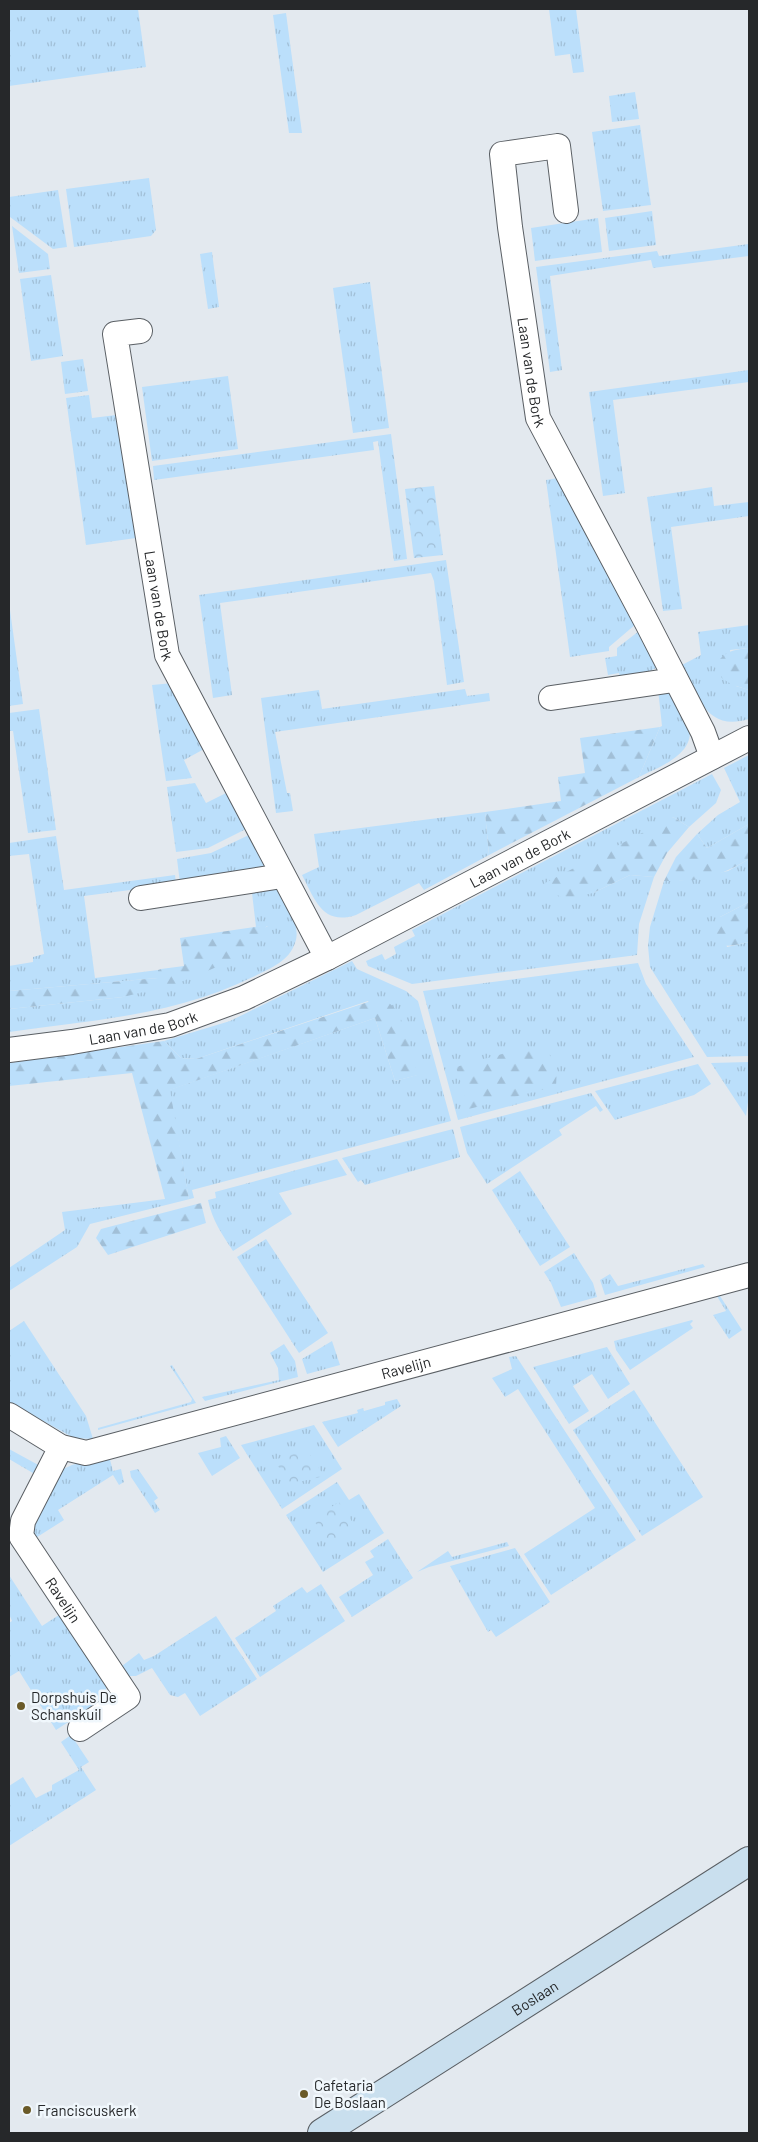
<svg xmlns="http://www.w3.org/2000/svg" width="758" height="2142" font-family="Barlow,sans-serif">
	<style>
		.grass { fill: url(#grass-tufts) }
		.forest { fill: url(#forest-firs) }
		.park { fill: url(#park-crowns) }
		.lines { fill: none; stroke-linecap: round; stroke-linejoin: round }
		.minor-casing { stroke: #5a5f64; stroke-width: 26 }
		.secondary-casing { stroke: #5a5f64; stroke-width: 30 }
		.minor { stroke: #fff; stroke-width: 24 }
		.secondary { stroke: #c9dfee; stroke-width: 28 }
		.poi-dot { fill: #6a5a28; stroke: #f0f7fc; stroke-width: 2 }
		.labels { text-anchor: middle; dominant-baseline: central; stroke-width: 5; stroke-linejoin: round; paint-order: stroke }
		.street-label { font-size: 15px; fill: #26282a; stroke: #f0f7fc }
		.poi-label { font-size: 15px; fill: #26282a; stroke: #f0f7fc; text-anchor: start }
	</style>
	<defs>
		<pattern id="grass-tufts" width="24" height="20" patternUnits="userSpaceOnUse" patternTransform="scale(1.25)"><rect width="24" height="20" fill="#bbdffb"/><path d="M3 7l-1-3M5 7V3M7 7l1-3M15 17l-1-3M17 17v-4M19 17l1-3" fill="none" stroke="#a1bfd7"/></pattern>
		<pattern id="forest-firs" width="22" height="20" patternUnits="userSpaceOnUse" patternTransform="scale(1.25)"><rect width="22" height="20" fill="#bbdffb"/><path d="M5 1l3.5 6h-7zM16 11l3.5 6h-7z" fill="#a1bfd7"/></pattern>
		<pattern id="park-crowns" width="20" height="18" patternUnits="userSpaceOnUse" patternTransform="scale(1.25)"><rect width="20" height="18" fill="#bbdffb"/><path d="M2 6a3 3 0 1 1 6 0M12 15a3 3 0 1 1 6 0" fill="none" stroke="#a1bfd7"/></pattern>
	</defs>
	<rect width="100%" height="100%" fill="#e3e9ef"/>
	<g class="grass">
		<path d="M9,9H138L146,67L9,86Z"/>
		<path d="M549,9H576L584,72L573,73L570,54L555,56Z"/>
		<path d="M286,13L302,133H289L273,15Z"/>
		<path d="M635,92L639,119L612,122L609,96Z"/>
		<path d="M640,125L651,205L603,211L592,132Z"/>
		<path d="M149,178L156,230L151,236L74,247L66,189Z"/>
		<path d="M58,190L67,247L53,249L10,217L9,197Z"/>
		<path d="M652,211L656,245L609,251L605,218Z"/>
		<path d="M598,218L602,252L535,261L531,228Z"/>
		<path d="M12,226L48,254L50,269L19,273Z"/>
		<path d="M749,244V256L653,268L651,260L550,276L562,370L550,372L536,267L657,251L659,256Z"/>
		<path d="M212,252L219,307L208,309L200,254Z"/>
		<path d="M51,275L63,356L31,361L20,279Z"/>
		<path d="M370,282L389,428L353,433L333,288Z"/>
		<path d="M83,359L88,391L65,394L61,362Z"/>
		<path d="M749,370V382L613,400L625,493L603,496L589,392Z"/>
		<path d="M228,376L238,449L152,461L142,387Z"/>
		<path d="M89,395L92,418L116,415L119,416L136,538L86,545L66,398Z"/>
		<path d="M391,434L407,559L394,561L378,441L373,442L374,450L154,480L153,466Z"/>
		<path d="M558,478L636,624L609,647V651L570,657L546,480Z"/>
		<path d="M712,487L714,506L749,502V516L671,527L682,609L663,611L647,497Z"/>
		<path d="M446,560L464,682L447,685L434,581L431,573L220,603L232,695L213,698L199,595Z"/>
		<path d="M9,603L23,704L9,706Z"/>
		<path d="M749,625V648L730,650L736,686L749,690V719C706,732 698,696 682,665L701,655L698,632Z"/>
		<path d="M639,631L658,667L644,674L620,678L619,673L608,675L605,658L617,656V648Z"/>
		<path d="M173,683L206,748L184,760L192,778L166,781L152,685Z"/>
		<path d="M465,689L467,696L489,693L490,701L275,732L287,793H290L293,811L276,813L261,698L319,690L322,709Z"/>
		<path d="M658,689L671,691C676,702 683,712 688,723C699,753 659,767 639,777L660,727L662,726Z"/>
		<path d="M39,709L56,830L28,833L13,731H9V713Z"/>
		<path d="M749,755V824L707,848L697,834L718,815L740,802L724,768Z"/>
		<path d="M712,774L721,790L716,803L689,827L673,817L593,893L630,875L654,877L639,924L637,955L412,984L368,966L366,961L382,954L385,960L396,954L394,947L415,936L412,930Z"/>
		<path d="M195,783L206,803L228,792L248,828L208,848L176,852L167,787Z"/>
		<path d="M485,812L489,855L424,890L419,883L356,915C323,926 315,900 302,875L319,867L314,834Z"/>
		<path d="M251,834L267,866L261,872L180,883L177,859L211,853Z"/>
		<path d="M56,836L64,890L175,875L176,884L84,896L95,978L158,970V978L9,991V966L33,962V957L44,954L29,854L9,856V843Z"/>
		<path d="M749,859V902L720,917L727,947L749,942V1056L707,1057L650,967L648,946L650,927L664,881H679L728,871Z"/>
		<path d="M278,887C285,902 302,925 295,943C289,961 271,968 255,976C176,1015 95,1020 9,1032V1009L123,997L268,926L256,927L252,893L256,888Z"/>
		<path d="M352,961L357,969L406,991L418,1001L451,1121L192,1190L194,1198L90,1224L77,1247L9,1291V1268L65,1230L62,1212L165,1199H189L169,1090L375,1018L395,1081L417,1075L368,1001L196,1059L181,1058L164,1041L230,1021Z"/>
		<path d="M638,963L646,984L694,1057L458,1120L423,991Z"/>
		<path d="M749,1062V1095L746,1116L711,1063Z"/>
		<path d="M698,1064L711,1084L694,1095L615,1120L595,1091Z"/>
		<path d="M591,1093L603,1110L600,1112L596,1106L559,1130L562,1135L487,1184L467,1153L460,1127Z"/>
		<path d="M453,1129L460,1157L365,1185L361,1180L358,1182L342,1158Z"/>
		<path d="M337,1159L347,1175L279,1193L292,1214L233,1251C222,1234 212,1220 208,1200L216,1198L215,1192Z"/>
		<path d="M520,1171L570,1247L540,1266L492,1190Z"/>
		<path d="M266,1239L328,1333L299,1353L237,1257Z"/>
		<path d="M574,1253L593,1283L597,1297L561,1307L551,1283L544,1272Z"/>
		<path d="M703,1264L705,1267L605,1295L600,1280L610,1274L618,1286Z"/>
		<path d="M715,1293H718L742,1330L729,1339L713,1315L726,1311Z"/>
		<path d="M692,1320L693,1321L690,1324L693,1328L630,1370L616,1350L614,1341Z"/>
		<path d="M24,1321L86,1416L93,1439L74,1438L9,1402V1331Z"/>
		<path d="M332,1341L340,1365L307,1374L302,1359Z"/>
		<path d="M284,1344L295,1361L298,1377L205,1401L202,1397L279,1380L278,1368L270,1353Z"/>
		<path d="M607,1347L630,1384L608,1399L592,1374L573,1386L589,1411L569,1424L533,1367Z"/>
		<path d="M516,1356L636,1540L551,1595L524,1554L595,1508L518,1389L505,1397L492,1378L512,1369L509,1357Z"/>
		<path d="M172,1365L196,1403L98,1430V1428L191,1402L192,1399L170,1366Z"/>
		<path d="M634,1390L703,1497L642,1536L573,1430Z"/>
		<path d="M397,1399L401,1406L338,1447L322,1422L358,1413L357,1410L363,1408L364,1411L385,1405V1402Z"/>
		<path d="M314,1425L342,1469L282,1509L241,1445Z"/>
		<path d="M226,1436L240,1458L212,1476L198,1453L221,1447L220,1438Z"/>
		<path d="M9,1449L42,1467L38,1476L9,1459Z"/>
		<path d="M109,1456L113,1471L121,1469L124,1482L119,1485L113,1475L58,1510L64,1520L34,1539L33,1523L61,1470L72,1465Z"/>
		<path d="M138,1469L158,1498L154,1501L160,1510L155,1513L131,1477L130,1471Z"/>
		<path d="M337,1482L349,1500L359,1494L384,1533L323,1572L286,1515Z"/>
		<path d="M388,1539L413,1578L352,1617L339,1597L373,1575L365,1562L374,1557L370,1551Z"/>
		<path d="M507,1542L509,1546L429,1567L417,1572L448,1551L452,1557Z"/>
		<path d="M515,1548L550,1602L496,1637L491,1630L488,1632L450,1566Z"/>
		<path d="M9,1575L42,1626L62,1613L106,1684V1693L99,1702L56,1730L19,1671L9,1677V1623L12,1621L9,1614Z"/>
		<path d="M321,1584L345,1621L260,1677L235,1638L276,1611L273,1606L302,1587L307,1593Z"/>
		<path d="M216,1616L257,1679L200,1716L185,1693L178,1697L170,1695L152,1668L136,1676H126L120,1672L122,1666L139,1653L144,1660L154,1656Z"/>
		<path d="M71,1735L89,1762L81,1767L96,1790L9,1846V1786L23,1777L36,1798L52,1790V1785L79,1770L61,1742Z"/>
	</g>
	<g class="forest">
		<path d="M749,648V690C736,686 718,681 715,666C724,651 733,650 749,648Z"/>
		<path d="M660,727L639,777L489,855L485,812L561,801L558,777L585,773L580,738Z"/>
		<path d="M673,817L689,827L667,853L654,877L630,875L593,893L566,899L548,891L545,883Z"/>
		<path d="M749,824V859C718,877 700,882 664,881L676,857L697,834L707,848Z"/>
		<path d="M749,902V942C731,946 719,951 709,931L720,917Z"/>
		<path d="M268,925L231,961L176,984L123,997L9,1009V991L158,978V970L161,969L184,966L180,938Z"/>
		<path d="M374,1000C379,1000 385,1000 389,1003C405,1014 412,1056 418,1075L395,1081L375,1018L170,1090L189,1199H165L132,1073L9,1086V1063L164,1041L181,1058L196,1059Z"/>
		<path d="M527,1047L548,1052L557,1068L556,1086L469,1109L456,1067Z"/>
		<path d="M201,1203L206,1223L108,1255L96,1238L101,1229Z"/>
	</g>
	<g class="park">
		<path d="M434,486L443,555L414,558L405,489Z"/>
		<path d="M307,1450L324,1476L290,1484L274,1460Z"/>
		<path d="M339,1502L357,1529L330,1546L313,1519Z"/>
	</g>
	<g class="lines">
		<g class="minor-casing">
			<g id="minor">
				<path id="s1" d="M566,211L558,146L502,154L510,227L538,418L647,623L703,732L712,757"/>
				<path id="s2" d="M140,331L115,334L167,655L327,958"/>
				<path d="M551,698L674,680"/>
				<path d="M141,898L282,876"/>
				<path id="s3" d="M9,1050L72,1042L170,1025L244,998L327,958L749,738"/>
				<path id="s4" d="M9,1415L61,1447L86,1453L749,1275"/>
				<path id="s5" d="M61,1447L23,1521L21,1536L128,1697L80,1729"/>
			</g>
		</g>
		<g class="secondary-casing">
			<g id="secondary">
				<path id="s6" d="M322,2133L749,1861"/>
			</g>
		</g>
		<use href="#minor" class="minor"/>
		<use href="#secondary" class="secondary"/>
	</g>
	<g class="poi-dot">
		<circle cx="21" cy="1706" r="5"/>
		<circle cx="304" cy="2094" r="5"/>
		<circle cx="27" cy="2110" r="5"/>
	</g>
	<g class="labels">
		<g class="street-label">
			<text stroke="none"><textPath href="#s1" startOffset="342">Laan van de Bork</textPath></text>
			<text stroke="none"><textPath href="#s2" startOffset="300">Laan van de Bork</textPath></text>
			<text stroke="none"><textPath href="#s3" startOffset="551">Laan van de Bork</textPath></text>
			<text stroke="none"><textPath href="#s3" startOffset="136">Laan van de Bork</textPath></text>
			<text stroke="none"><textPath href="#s4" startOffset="418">Ravelijn</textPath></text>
			<text stroke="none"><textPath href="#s5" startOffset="175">Ravelijn</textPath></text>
			<text stroke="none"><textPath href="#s6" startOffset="252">Boslaan</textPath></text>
		</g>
		<g class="poi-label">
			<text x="31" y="1697">Dorpshuis De<tspan x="31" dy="17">Schanskuil</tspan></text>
			<text x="314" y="2085">Cafetaria<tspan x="314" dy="17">De Boslaan</tspan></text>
			<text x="37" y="2110">Franciscuskerk</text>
		</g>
	</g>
	<rect width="758" height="2142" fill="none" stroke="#26282a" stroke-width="20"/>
</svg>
